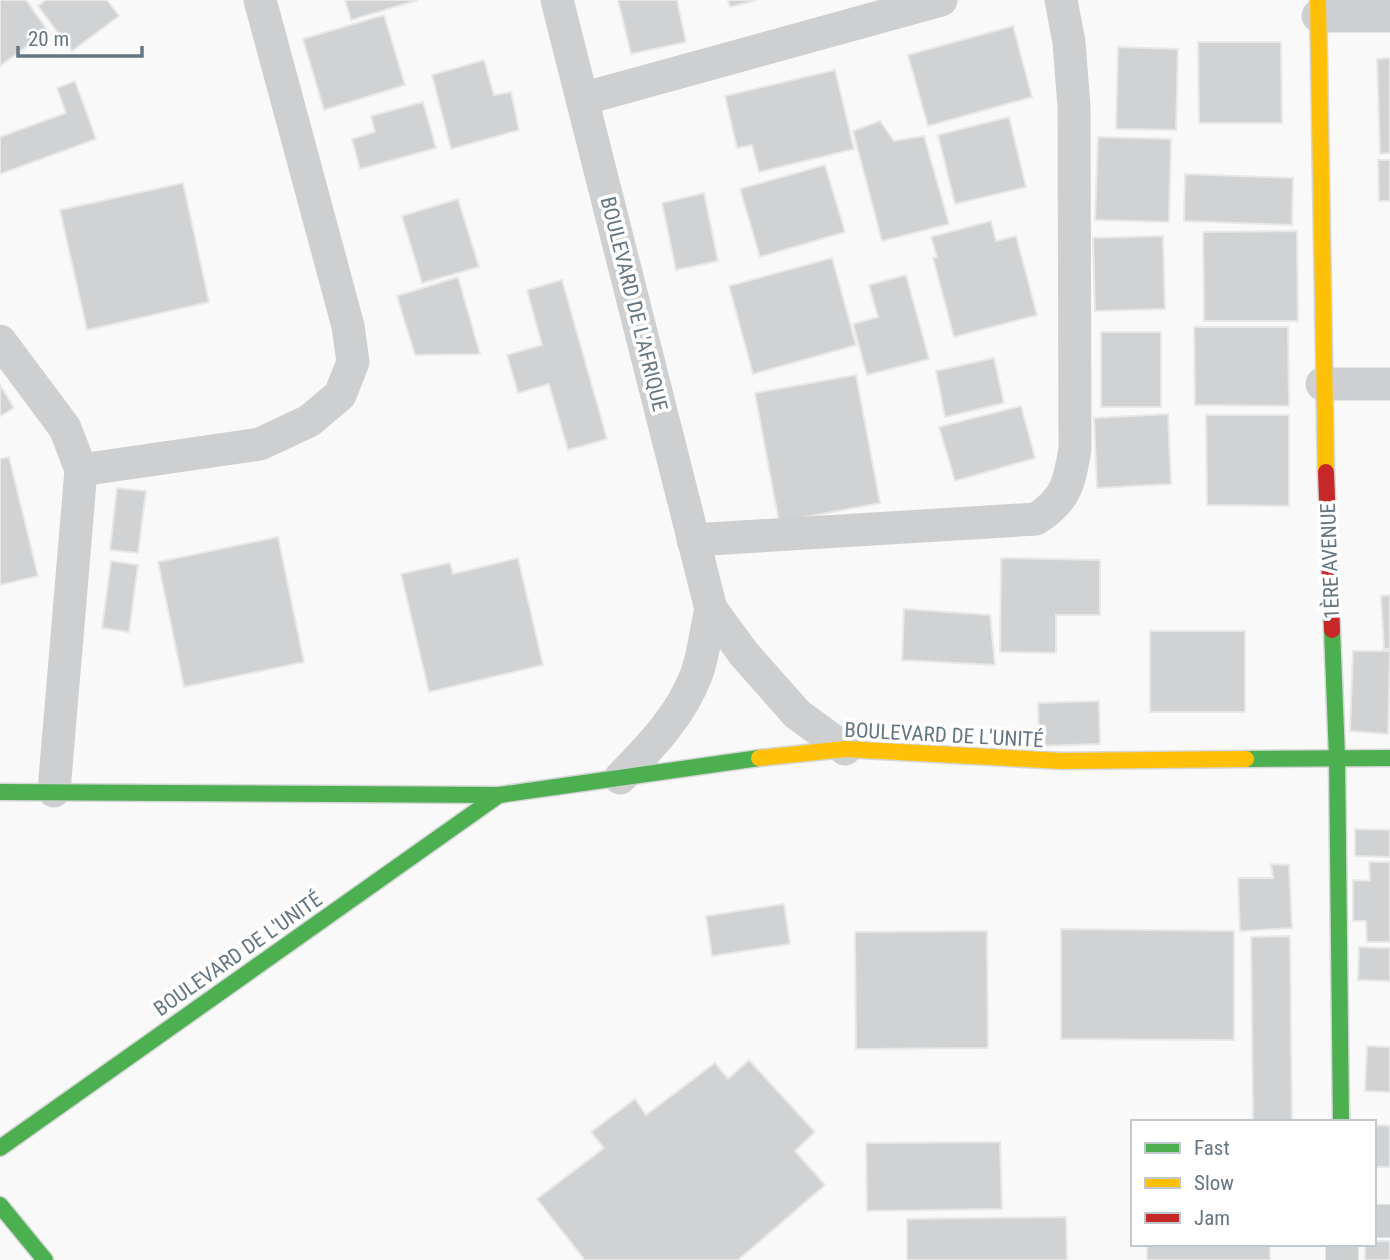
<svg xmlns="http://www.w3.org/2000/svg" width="1390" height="1260" font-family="'Roboto Condensed',sans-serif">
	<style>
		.building { fill: #d0d2d3; stroke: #e8e8e8; stroke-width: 2 }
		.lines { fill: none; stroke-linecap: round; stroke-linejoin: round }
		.fast-casing { stroke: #d5d6d7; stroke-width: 19 }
		.slow-casing { stroke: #d5d6d7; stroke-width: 19 }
		.jam-casing { stroke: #d5d6d7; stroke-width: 19 }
		.street { stroke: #cecfd0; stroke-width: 33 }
		.fast { stroke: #4caf50; stroke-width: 16 }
		.slow { stroke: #ffc107; stroke-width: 16 }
		.jam { stroke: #c62828; stroke-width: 16 }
		.labels { text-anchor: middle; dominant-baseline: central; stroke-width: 7; stroke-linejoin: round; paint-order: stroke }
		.street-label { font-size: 21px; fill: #657683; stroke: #fff }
	</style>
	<rect width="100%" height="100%" fill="#f9f9f9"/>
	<g class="building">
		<path d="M0,0H26L48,31L0,66Z"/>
		<path d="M46,0H107L119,16L72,51L38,6Z"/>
		<path d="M345,0H418L351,20Z"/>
		<path d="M618,0H677L686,42L631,54Z"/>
		<path d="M728,0H757L730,7Z"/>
		<path d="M384,15L405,85L324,110L303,39Z"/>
		<path d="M1013,26L1032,97L928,126L908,55Z"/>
		<path d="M1198,42H1281L1282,123H1199Z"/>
		<path d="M1118,47L1178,49L1176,130L1116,129Z"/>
		<path d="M1390,58V153L1380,154L1377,59Z"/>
		<path d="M484,60L494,95L511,92L519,130L451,149L432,75Z"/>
		<path d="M835,70L854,149L759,172L752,145L737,148L725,96Z"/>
		<path d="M75,81L96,139L0,174V137L66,113L57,88Z"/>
		<path d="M423,102L436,148L360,169L352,139L375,132L371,116Z"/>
		<path d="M1009,117L1026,187L955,204L938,135Z"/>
		<path d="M880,121L894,141L924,136L949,224L882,241L853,131Z"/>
		<path d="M1098,137L1171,139L1169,222L1095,220Z"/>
		<path d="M1378,160H1390V201H1379Z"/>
		<path d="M825,165L845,232L760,257L740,189Z"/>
		<path d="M1185,174L1293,178L1292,225L1184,221Z"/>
		<path d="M183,183L209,302L87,330L60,210Z"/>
		<path d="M704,193L718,261L676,270L662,203Z"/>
		<path d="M458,199L479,267L422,283L402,216Z"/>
		<path d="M991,221L996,241L1016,236L1037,315L954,337L933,258L937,257L931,237Z"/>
		<path d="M1297,231L1298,321H1204L1203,232Z"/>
		<path d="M1163,236L1165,309L1095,311L1093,238Z"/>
		<path d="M832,258L856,345L753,374L729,286Z"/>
		<path d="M906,275L929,359L867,375L853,324L878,317L869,285Z"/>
		<path d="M458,277L480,354L415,355L397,296Z"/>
		<path d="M562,280L607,439L568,450L549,384L518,393L507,355L542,345L527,290Z"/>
		<path d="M1194,327H1288L1289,406L1195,405Z"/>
		<rect x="1101" y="332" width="60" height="75"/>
		<path d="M994,358L1004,403L945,417L936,371Z"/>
		<path d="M856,375L880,503L779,522L755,393Z"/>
		<path d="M0,385L14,408L0,416Z"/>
		<path d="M1021,406L1035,458L955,481L939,427Z"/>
		<path d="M1168,414L1171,484L1097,488L1094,418Z"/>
		<path d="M1206,415H1289V506L1207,505Z"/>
		<path d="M9,457L38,576L0,585V459Z"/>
		<path d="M117,488L146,491L138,553L110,550Z"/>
		<path d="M278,537L304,662L184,687L158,562Z"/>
		<path d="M518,558L543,665L429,692L401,574L450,563L453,574Z"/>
		<path d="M1001,558L1100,560V615H1056V653L1000,652Z"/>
		<path d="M111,561L138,565L129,632L102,628Z"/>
		<path d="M1390,595V649H1384L1381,596Z"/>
		<path d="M904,609L990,615L995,665L902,660Z"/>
		<rect x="1150" y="631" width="95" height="81"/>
		<path d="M1353,651H1390L1388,734L1350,731Z"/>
		<path d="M1099,701L1100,744L1039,746L1038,703Z"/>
		<path d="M1355,829L1390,830V857L1355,856Z"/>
		<path d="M1369,862H1390V942H1367L1366,921H1353V880L1370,881Z"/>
		<path d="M1271,864L1289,865L1292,928L1240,931L1238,878H1273Z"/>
		<path d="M784,904L790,944L712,956L706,916Z"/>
		<path d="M1061,929L1234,931V1040L1061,1039Z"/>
		<path d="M987,931L988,1048L856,1049L855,932Z"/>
		<path d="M1290,936L1292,1122H1253L1251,937Z"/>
		<path d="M1359,947L1390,948V981L1358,980Z"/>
		<path d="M1367,1046L1390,1047V1092L1365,1091Z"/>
		<path d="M749,1060L815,1132L795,1151L825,1185L738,1260H585L537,1199L604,1148L591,1132L635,1099L646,1115L715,1063L728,1079Z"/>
		<path d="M1374,1125L1390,1126V1167H1374Z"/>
		<path d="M1000,1142L1002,1209L867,1211L866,1143Z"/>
		<path d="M1066,1217L1067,1260H907V1219Z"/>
		<path d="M1374,1241H1390V1260H1365V1244H1374Z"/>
		<rect x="1147" y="1244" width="123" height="16"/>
	</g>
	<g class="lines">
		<g class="fast-casing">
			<g id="fast">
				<path d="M1332,630L1337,757L1341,1122"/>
				<path d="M1246,759L1390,758"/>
				<path d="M0,792L499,795L759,758"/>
				<path d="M0,1148L499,795"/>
				<path d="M0,1205L45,1260"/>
			</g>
		</g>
		<g class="slow-casing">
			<g id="slow">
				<path d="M1318,0L1326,472"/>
				<path d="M759,758L845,749L1062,761L1246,759"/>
			</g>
		</g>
		<g class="jam-casing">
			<path id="jam" d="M1326,472L1332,630"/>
		</g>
		<g class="street">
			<path d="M557,0L711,609L744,654L797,714L845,749"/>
			<path d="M1318,16H1390"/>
			<path d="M582,99L941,0"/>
			<path d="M0,341L65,428L81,470L54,791"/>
			<path d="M1322,384H1390"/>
			<path d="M81,470L260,444L309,421L340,395L353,362L348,326L260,0"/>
			<path d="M693,540L1036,519C1067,499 1069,483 1075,449L1074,107L1069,42L1061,0"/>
			<path d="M620,778C651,746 681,716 697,673C704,653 706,629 711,609"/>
			<path d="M1374,1221H1390"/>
			<path d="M1342,1260V1244"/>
		</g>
		<use href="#fast" class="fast"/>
		<use href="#slow" class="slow"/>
		<use href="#jam" class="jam"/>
	</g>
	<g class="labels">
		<g class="street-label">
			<text transform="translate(634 304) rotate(76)">BOULEVARD DE L'AFRIQUE</text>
			<text transform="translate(1330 561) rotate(-92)">1ÈRE AVENUE</text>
			<text transform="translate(944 735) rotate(3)">BOULEVARD DE L'UNITÉ</text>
			<text transform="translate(238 954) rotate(-35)">BOULEVARD DE L'UNITÉ</text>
		</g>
	</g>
	<rect x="1131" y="1120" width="245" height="126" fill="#ffffff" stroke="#c1c8cd" stroke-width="2"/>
	<rect x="1145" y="1143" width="35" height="10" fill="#4caf50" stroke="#c1c8cd" stroke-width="2"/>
	<text x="1194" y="1155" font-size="21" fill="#657683">Fast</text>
	<rect x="1145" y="1178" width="35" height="10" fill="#ffc107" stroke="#c1c8cd" stroke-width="2"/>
	<text x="1194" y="1190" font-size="21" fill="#657683">Slow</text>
	<rect x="1145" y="1213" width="35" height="10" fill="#c62828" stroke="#c1c8cd" stroke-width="2"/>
	<text x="1194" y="1225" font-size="21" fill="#657683">Jam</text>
	<path d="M18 46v10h124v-10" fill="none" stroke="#657683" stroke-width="3.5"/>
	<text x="28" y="46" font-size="21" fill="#657683" stroke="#ffffff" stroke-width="5" paint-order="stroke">20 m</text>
</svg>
